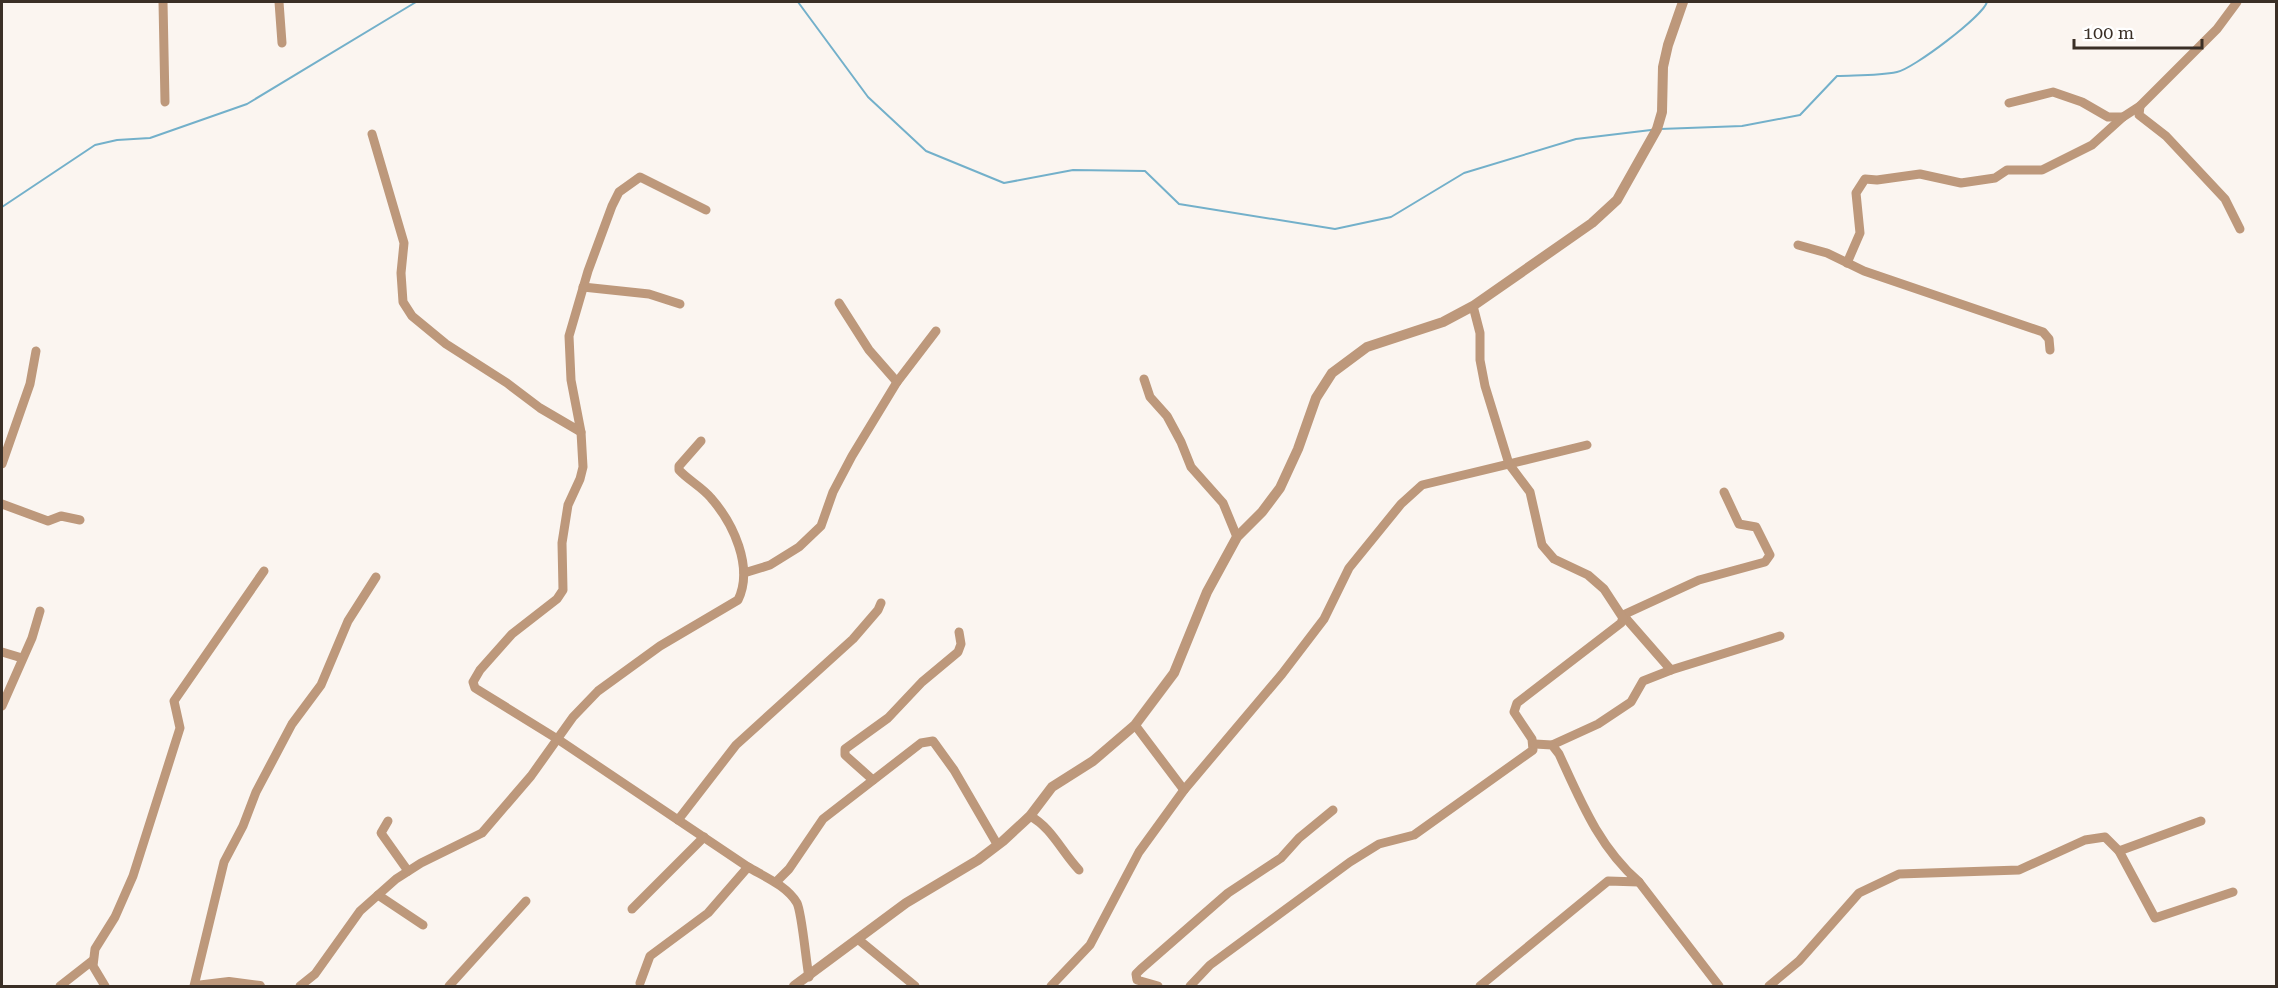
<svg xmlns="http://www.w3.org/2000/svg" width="2278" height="988" font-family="'Roboto Serif',serif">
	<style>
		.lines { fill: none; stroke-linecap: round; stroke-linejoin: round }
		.stream { stroke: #73b0ca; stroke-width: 2 }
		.minor { stroke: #bd987b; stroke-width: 9 }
		.tertiary { stroke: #bd987b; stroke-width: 10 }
	</style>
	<rect width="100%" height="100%" fill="#fbf5f0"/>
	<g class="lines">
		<g class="stream">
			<path d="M798,2L868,97L926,151L1004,183L1073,170L1145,171L1179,204L1335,229L1391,217L1464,173L1576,139L1651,130"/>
			<path d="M1660,129L1742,126L1800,115L1837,76C1856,75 1878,76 1897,72C1913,69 1983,16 1987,2"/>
			<path d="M2,207L95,145L117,140L150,138L247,104L416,2"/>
		</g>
		<g class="minor">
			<path d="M163,2L165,102"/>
			<path d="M279,2L282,43"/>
			<path d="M2009,103L2053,92L2082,102L2108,117H2123L2140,106L2217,29L2237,2"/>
			<path d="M2140,106L2139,115L2166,136L2225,199L2240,229"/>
			<path d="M372,134L404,243L401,273L403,302L412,316L446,344L507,383L540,408L581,432L571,380L569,336L588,271L612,206L619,192L640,177L706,210"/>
			<path d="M1798,245L1827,253L1864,271L2043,332L2049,339L2050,350"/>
			<path d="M1847,263L1860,233L1856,193L1865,179L1877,180L1920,174L1961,183L1995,178L2007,170H2042L2092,145L2123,117"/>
			<path d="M583,287L649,294L680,304"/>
			<path d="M839,303L869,350L897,382"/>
			<path d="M1144,379L1150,397L1167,416L1181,442L1191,467L1223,503L1237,537"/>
			<path d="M581,432L583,467L580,479L568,505L562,543L563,590L557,599L512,634L480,670L473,682L475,688L559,740L748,867C765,877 787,886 797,903C802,913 806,962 809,977"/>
			<path d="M2,464L30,384L36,351"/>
			<path d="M1724,492L1739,524L1756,527L1770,555L1765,562L1699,580L1623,615L1671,670L1780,636"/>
			<path d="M2,504L48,521L61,516L80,520"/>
			<path d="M744,573L770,565L799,547L821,526L833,492L852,456L897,382L936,331"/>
			<path d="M2,652L22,658"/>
			<path d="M2,706L32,638L40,611"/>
			<path d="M1135,725L1184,790"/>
			<path d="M1552,745L1598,724L1631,702L1643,681L1671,670"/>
			<path d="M873,780L845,755V749L888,718L922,682L958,652L961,644L959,632"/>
			<path d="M1030,816C1051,827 1062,852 1079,870"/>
			<path d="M678,820L736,745L853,639L878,610L881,603"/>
			<path d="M388,821L381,833L408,871"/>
			<path d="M2119,851L2201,821"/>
			<path d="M776,882L789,869L823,819L921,743L933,741L954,770L997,844"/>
			<path d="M1639,882L1719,986"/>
			<path d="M378,895L423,925"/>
			<path d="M632,909L704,837"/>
			<path d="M859,940L915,986"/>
			<path d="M640,983L650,956L708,913L748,867"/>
			<path d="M60,986L92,961"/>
			<path d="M105,986L93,966L95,949L115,917L133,876L180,728L174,701L264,571"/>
			<path d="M194,986L224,862L243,826L256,792L292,724L321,685L348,621L376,577"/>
			<path d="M300,986L315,974L360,911L396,879L421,863L482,833L531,776L573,717L598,691L660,646L738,600C754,567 733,523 711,498C702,487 688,480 679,470V466L701,441"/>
			<path d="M449,986L526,901"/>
			<path d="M1051,986L1090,945L1139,852L1184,790L1282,674L1324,619L1349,568L1401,504L1422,485L1587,445"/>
			<path d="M1158,986L1137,980L1136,974L1141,969L1228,893L1281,858L1299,838L1333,810"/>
			<path d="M1190,986L1210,965L1350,862L1379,844L1414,835L1533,750L1532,739L1514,712L1517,703L1621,623L1623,618L1604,589L1588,575L1554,559L1542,545L1530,492L1509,464L1485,386L1480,360V333L1473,306"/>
			<path d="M1480,986L1608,881L1639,882C1599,847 1581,802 1559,754L1552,745L1535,744"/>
			<path d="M1769,986L1799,961L1859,893L1899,874L2019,870L2085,840L2105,837L2119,851L2155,918L2233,892"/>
		</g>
		<g class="tertiary">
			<path d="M196,986L229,982L260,986"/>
			<path d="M794,986L906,903L978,860L1003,841L1030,816L1052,787L1093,761L1135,725L1174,673L1207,592L1237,537L1262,512L1280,488L1298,449L1316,398L1332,373L1367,347L1443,322L1473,306L1592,223L1617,200L1657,129L1662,112L1663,67L1668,45L1683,2"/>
		</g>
	</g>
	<rect width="2278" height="988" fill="none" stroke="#3a2f26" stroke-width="6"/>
	<path d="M2074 39v9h128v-9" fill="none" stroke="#3a2f26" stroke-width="3"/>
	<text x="2083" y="39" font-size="18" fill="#3a2f26" stroke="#ffffff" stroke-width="4.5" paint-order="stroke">100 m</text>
</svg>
